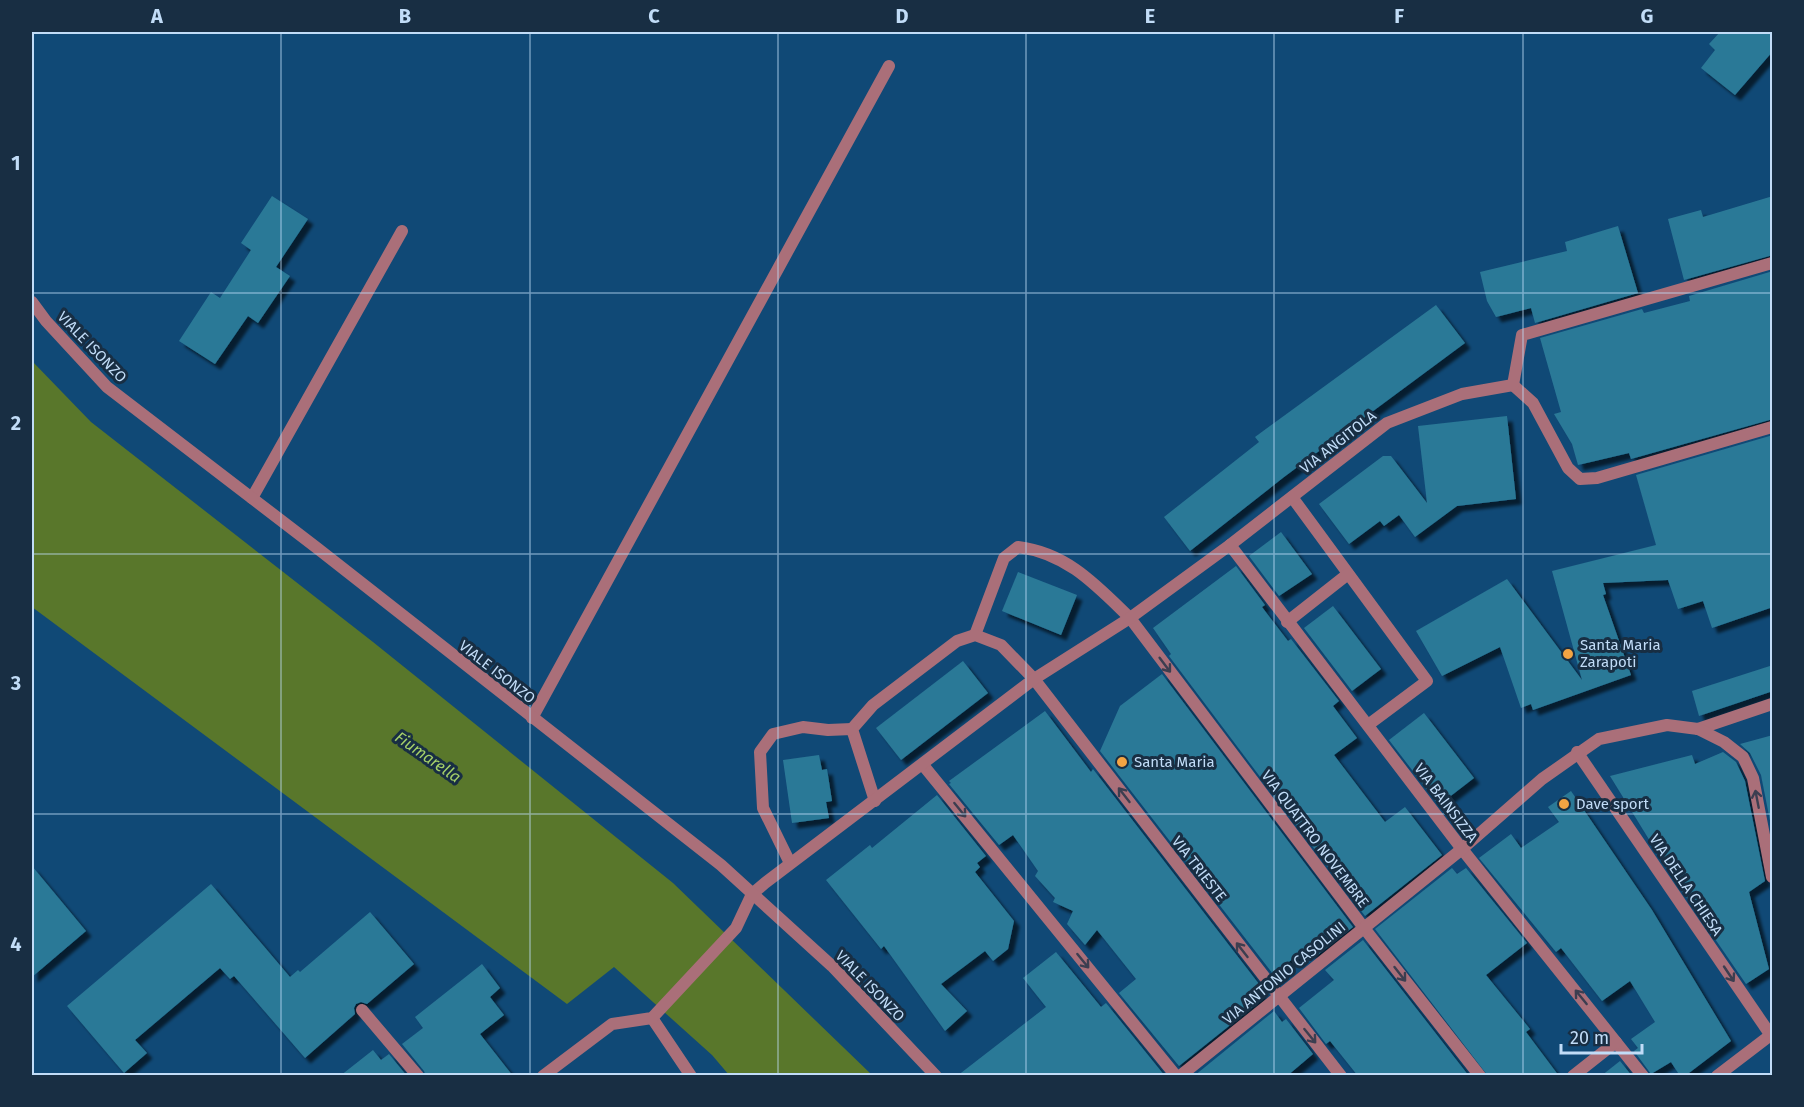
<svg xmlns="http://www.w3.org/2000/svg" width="1804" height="1107" font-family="'Fira Sans',sans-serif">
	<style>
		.water { fill: #59772b }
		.building { fill: #2b7997; filter: url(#shadow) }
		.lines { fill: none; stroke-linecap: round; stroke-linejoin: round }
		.pedestrian { stroke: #aa6f79; stroke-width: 12 }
		.minor { stroke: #aa6f79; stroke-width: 12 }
		.tertiary { stroke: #aa6f79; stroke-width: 12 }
		.oneway { stroke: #3c3e50 }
		.grid { fill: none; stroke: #c1dcf7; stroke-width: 1.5; stroke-opacity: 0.55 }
		.poi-dot { fill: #f3a443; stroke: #182e43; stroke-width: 2 }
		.labels { text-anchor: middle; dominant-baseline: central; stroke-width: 6; stroke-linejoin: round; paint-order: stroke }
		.street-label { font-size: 15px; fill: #c1dcf7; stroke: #182e43 }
		.poi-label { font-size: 15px; fill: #c1dcf7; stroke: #182e43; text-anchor: start }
		.water-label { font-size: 16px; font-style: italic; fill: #a5d069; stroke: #182e43 }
		.neatline { fill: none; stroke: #c1dcf7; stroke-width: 2 }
		.grid-label { font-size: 20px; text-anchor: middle; font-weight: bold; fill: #c1dcf7 }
	</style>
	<defs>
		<filter id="shadow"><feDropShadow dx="5.5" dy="5.5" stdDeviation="1.5" flood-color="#0009"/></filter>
	</defs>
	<rect width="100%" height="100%" fill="#104976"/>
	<path class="water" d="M32,361L91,422L373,642L673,883L872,1075H729L712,1055L614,967L567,1004L32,607Z"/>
	<g class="building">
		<path d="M1720,32H1773V51L1735,95L1701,68L1715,50L1709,44Z"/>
		<path d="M272,196L308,219L276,267L290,276L258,323L248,316L215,364L179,341L211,292L220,298L251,250L241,243Z"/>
		<path d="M1773,196V255L1684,280L1668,219L1701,210L1703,217Z"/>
		<path d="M1618,226L1638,293L1535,323L1531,308L1496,317L1487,301L1480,272L1567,251L1565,242Z"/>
		<path d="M1773,271V419L1631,459L1629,453L1578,465L1572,444L1554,414L1561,412L1540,338L1642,309L1644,313L1690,301L1689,296Z"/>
		<path d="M1436,305L1465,343L1284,477L1190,551L1164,517L1259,442L1255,437Z"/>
		<path d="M1507,416L1516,499L1457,506L1415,537L1399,515L1384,526L1380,521L1349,544L1319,504L1383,456H1391L1427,503L1418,426Z"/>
		<path d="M1773,435V607L1712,628L1703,601L1678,609L1668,580L1603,583L1606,594L1603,595L1631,675L1533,710L1531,704L1521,708L1500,647L1442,676L1416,631L1507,579L1582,680L1552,571L1656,545L1636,475Z"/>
		<path d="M1281,532L1312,574L1279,596L1249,556Z"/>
		<path d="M1236,566L1265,605L1262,607L1288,641L1291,639L1339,701L1333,706L1357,738L1334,755L1385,822L1405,807L1442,855L1365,916L1169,656L1171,654L1153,628Z"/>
		<path d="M1018,572L1077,595L1061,635L1002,611Z"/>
		<path d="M1333,606L1381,669L1352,691L1304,628Z"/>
		<path d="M963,661L988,693L901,760L876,728Z"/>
		<path d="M1773,665V691L1699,716L1692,691Z"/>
		<path d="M1162,674L1353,927L1315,957L1307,948L1273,974L1100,751L1120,706Z"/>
		<path d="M1045,711L1091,772L1093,769L1259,984L1256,987L1264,998L1179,1066L1119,993L1136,979L1097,930L1085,945L1067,924L1073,911L1053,902L1055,898L1035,876L1038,871L1013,835L999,845L949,784L951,783L949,781Z"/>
		<path d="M1424,713L1474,778L1439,805L1389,740Z"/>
		<path d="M1773,735V836L1761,775L1750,753L1740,744Z"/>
		<path d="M1723,752L1736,762L1745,781L1765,881L1749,892L1769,969L1746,984L1669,872L1610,776L1692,755L1695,764Z"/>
		<path d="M819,755L822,770L827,769L832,801L826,802L829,818L792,823L783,760Z"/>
		<path d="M1571,791L1652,910L1731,1041L1685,1076H1680L1671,1062L1651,1074L1634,1051L1638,1048L1631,1039L1655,1022L1630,981L1602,1001L1561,948L1556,952L1479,858L1511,834L1521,848L1559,822L1548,807Z"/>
		<path d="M937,795L986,856L977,863L980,867L975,872L1014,921L1008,949L993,961L985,951L941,984L967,1011L945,1031L884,946L881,949L826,880L870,845L872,848Z"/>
		<path d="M32,866L86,931L32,977Z"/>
		<path d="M1452,868L1457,874L1466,868L1527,943L1486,975L1530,1029L1526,1032L1559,1076H1488L1375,929Z"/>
		<path d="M211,884L290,977L298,970L300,972L370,912L414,964L367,1004L361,1002L356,1004L354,1008L355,1014L305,1058L234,976L230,979L220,968L135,1040L147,1053L124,1073L67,1006Z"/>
		<path d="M1363,940L1469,1076H1358L1330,1041L1326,1044L1299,1008L1334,980L1325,970Z"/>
		<path d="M1056,952L1101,1007L1106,1003L1165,1076H957L1046,1007L1023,978Z"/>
		<path d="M482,964L500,988L490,997L504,1015L480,1034L513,1076H426L424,1071L402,1044L423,1028L415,1017Z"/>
		<path d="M1274,1011L1282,1022L1286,1019L1313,1054L1287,1076H1194Z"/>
		<path d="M373,1050L381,1060L389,1054L407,1076H340Z"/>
		<path d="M1620,1061L1632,1076H1601Z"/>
	</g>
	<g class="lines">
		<path class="pedestrian" d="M1698,729L1772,704"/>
		<g class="minor">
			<path d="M1513,385L1533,403L1568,468L1580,479L1597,478L1772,427"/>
			<path d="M1292,497L1427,681L1368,725"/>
			<path d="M252,498L402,231"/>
			<path d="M1230,545L1462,849L1643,1076"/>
			<path d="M1287,622L1348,574"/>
			<path d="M975,635L1004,558L1018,547C1067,553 1096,585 1130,618L1364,928L1480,1076"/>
			<path d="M532,718L889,66"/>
			<path d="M1577,752L1772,1037"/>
			<path d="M923,765L1176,1076"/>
			<path d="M875,801L852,729L873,705L957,641L975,635L1001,645L1034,679L1341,1076"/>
			<path d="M790,863L763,808L760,752L773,734L803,727L828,730L852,729"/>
			<path d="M362,1010L418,1076"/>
			<path d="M652,1018L691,1076"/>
			<path d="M543,1076L612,1024L652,1018L736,928L752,894L765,883L1034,679L1130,618L1230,545L1387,423L1462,394L1513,385L1522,335L1772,263"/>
			<path d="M1180,1076L1462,849L1542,779L1599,739L1667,725L1698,729L1724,742L1743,757L1753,778L1772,877"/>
			<path d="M1573,1076L1616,1042"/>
		</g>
		<g class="tertiary">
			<path d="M32,302L46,321L107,387L317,548L721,865L832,966L936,1076"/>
			<path d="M1717,1076L1772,1034"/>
		</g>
	</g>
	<defs><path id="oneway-shaft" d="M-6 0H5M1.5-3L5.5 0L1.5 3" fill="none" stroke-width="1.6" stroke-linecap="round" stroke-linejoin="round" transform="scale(1.5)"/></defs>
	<g class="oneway">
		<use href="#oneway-shaft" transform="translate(1165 665) rotate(53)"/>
		<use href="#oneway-shaft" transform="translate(1124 795) rotate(-128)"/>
		<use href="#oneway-shaft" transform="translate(1757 799) rotate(-101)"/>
		<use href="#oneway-shaft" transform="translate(960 810) rotate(51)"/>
		<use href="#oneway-shaft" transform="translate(1242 950) rotate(-128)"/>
		<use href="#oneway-shaft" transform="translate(1083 961) rotate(51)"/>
		<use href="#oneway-shaft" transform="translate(1400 974) rotate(52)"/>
		<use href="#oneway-shaft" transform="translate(1729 974) rotate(56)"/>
		<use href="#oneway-shaft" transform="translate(1581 997) rotate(-129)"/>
		<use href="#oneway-shaft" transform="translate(1310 1036) rotate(51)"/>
	</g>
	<path class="grid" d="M281,32V1076M530,32V1076M778,32V1076M1026,32V1076M1274,32V1076M1523,32V1076M32,293H1772M32,554H1772M32,814H1772"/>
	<g class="poi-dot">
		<circle cx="1568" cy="654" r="6"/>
		<circle cx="1122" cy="762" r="6"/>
		<circle cx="1564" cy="804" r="6"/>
	</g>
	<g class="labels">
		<g class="street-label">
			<text transform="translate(92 347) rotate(46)">VIALE ISONZO</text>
			<text transform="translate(1338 442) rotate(-38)">VIA ANGITOLA</text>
			<text transform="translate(497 672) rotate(38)">VIALE ISONZO</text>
			<text transform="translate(1446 803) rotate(53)">VIA BAINSIZZA</text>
			<text transform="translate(1315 839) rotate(53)">VIA QUATTRO NOVEMBRE</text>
			<text transform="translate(1199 869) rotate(52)">VIA TRIESTE</text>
			<text transform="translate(1686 885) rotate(56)">VIA DELLA CHIESA</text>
			<text transform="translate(1284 973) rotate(-39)">VIA ANTONIO CASOLINI</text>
			<text transform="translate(870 986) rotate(46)">VIALE ISONZO</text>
		</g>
		<g class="poi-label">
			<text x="1580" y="645">Santa Maria<tspan x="1580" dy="17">Zarapoti</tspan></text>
			<text x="1134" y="762">Santa Maria</text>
			<text x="1576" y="804">Dave sport</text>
		</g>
		<g class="water-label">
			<text transform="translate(428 757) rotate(35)">Fiumarella</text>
		</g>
	</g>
	<rect width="1804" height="1107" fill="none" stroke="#182e43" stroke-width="66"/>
	<path d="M1561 1044v9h81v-9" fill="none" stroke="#c1dcf7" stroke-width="3"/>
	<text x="1570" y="1044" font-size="18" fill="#c1dcf7" stroke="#182e43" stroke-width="4.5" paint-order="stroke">20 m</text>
	<rect x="33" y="33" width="1738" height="1041" class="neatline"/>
	<g class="grid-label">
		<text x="157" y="23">A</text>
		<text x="405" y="23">B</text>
		<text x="654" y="23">C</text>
		<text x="902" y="23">D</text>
		<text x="1150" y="23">E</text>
		<text x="1399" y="23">F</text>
		<text x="1647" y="23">G</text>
		<text x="16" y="170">1</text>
		<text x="16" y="430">2</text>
		<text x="16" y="690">3</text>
		<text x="16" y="951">4</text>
	</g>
</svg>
